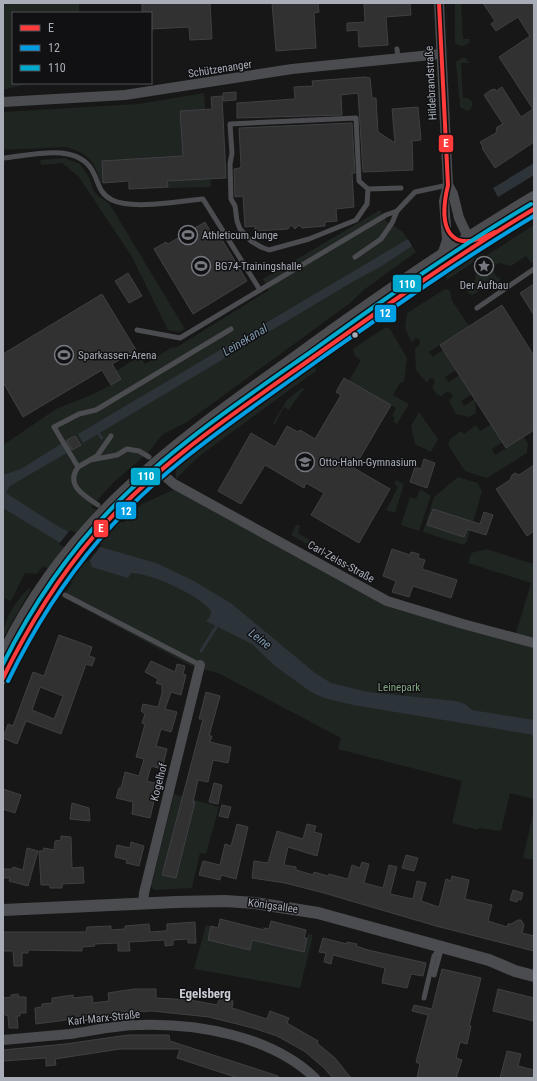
<svg xmlns="http://www.w3.org/2000/svg" width="537" height="1081" font-family="'Roboto Condensed',sans-serif">
	<style>
		.green { fill: #1f2520 }
		.water { fill: #2c343a }
		.pier { fill: #171717 }
		.lines { fill: none; stroke-linecap: round; stroke-linejoin: round }
		.stream { stroke: #2c343a; stroke-width: 3 }
		.building { fill: #313132; stroke: #3f4043; fill-rule: evenodd }
		.service { stroke: #4b4c4f; stroke-width: 5 }
		.minor { stroke: #4b4c4f; stroke-width: 10 }
		.tertiary { stroke: #4b4c4f; stroke-width: 12 }
		.bus-1-casing { stroke: #111113; stroke-width: 7 }
		.bus-2-casing { stroke: #111113; stroke-width: 7 }
		.bus-3-casing { stroke: #111113; stroke-width: 7 }
		.bus-1 { stroke: #ff3a3a; stroke-width: 4 }
		.bus-2 { stroke: #009fe3; stroke-width: 4 }
		.bus-3 { stroke: #00a9ce; stroke-width: 4 }
		.bus-dot { fill: #a8adb7; stroke: #111113; stroke-width: 1.5 }
		.labels { text-anchor: middle; dominant-baseline: central; stroke-width: 3; stroke-linejoin: round; paint-order: stroke }
		.street-label { font-size: 11px; fill: #a8adb7; stroke: #111113 }
		.poi-label { font-size: 11px; fill: #a8adb7; stroke: #111113; text-anchor: start }
		.park-label { font-size: 11px; fill: #7fa280; stroke: #111113 }
		.water-label { font-size: 12px; font-style: italic; fill: #809cb1; stroke: #111113 }
		.quarter-label { font-size: 13px; font-weight: bold; fill: #c9ccd3; stroke: #111113 }
		.line-badge { stroke: #111113; stroke-width: 1.5 }
		.badge-label { font-size: 11px; text-anchor: middle; font-weight: bold; fill: #fff }
	</style>
	<rect width="100%" height="100%" fill="#171717"/>
	<g class="green">
		<path d="M3,3H79V13H13V83H32L3,90Z"/>
		<path d="M455,3H461L463,39H470L469,43C465,47 459,47 455,43Z"/>
		<path d="M463,57L467,59L469,63H461L463,98H468L473,103L471,109L467,111L460,107L456,62Z"/>
		<path d="M204,93L211,187L129,189V181L101,183C95,162 88,153 66,147L3,150V112L138,104Z"/>
		<path d="M64,158L80,164L90,179L93,190L98,196L109,203L185,329L179,332L168,330L132,257L79,177L62,163L41,165L40,160Z"/>
		<path d="M380,210L386,221L403,232L416,252L365,289L349,304L187,422L162,435L149,452L114,482L91,507L123,523L142,504L175,489L387,605L534,647V799L510,793L501,831L479,828L478,830L452,823L462,781L338,749L341,738L218,673L191,666L62,597L72,583L43,566L37,574L25,573L11,601L3,598V445L56,409L91,395L111,385L116,371L140,356L145,364L171,348L177,347L269,290L263,279Z"/>
		<path d="M534,225V263L530,262L526,256L511,266L499,263L495,265L494,273L498,278L501,277L499,282L495,284L490,283L473,295L469,294L465,288L475,280L477,268L485,262L483,258Z"/>
		<path d="M482,247L471,264L447,280L443,273Z"/>
		<path d="M445,289L449,290L451,294V299L469,326L429,352L433,357L443,350L456,370L445,377L449,382L459,375L472,394L461,401L464,406L475,399L476,413L469,417L456,414L449,401L453,396L451,393L447,392L441,396L437,395L432,387L435,382L433,379L430,378L427,383L416,370L415,349L420,344V340L415,338L412,343L405,328L407,313Z"/>
		<path d="M386,327L390,329L407,358L404,382L400,383L393,395L409,404L397,424L393,421L395,418L392,416L396,408L349,381L361,360L355,356L353,349Z"/>
		<path d="M314,367L317,370L198,457L176,479V468L181,461L283,385Z"/>
		<path d="M302,388L304,389C299,397 293,402 289,410L284,407L275,424L273,423L287,400Z"/>
		<path d="M419,412L438,439L431,452L415,444L411,426Z"/>
		<path d="M491,424L503,442L492,449L495,455L524,437L528,444L527,453L487,478L465,471L448,445L450,439L461,431L464,434L476,425L480,431Z"/>
		<path d="M458,477L478,483L482,492L467,541L464,545L423,532L434,497Z"/>
		<path d="M396,480L404,484L395,513L386,510L398,487L394,484Z"/>
		<path d="M420,489L431,496L419,531L401,525L410,497L416,499Z"/>
		<path d="M296,525H300L298,533L347,563V567L291,535Z"/>
		<path d="M486,549L534,564V639L516,633L531,583L468,563L471,553Z"/>
		<path d="M29,588L31,589L3,638C3,619 16,601 29,588Z"/>
		<path d="M174,794L219,807L206,854L200,853L192,888L154,890L151,886Z"/>
		<path d="M534,809V860L523,858Z"/>
		<path d="M206,925L259,938L262,927L307,938L308,934L313,935L300,988L194,969Z"/>
	</g>
	<g class="water">
		<path d="M534,163V175L498,197L493,188Z"/>
		<path d="M408,239L412,246L380,267L354,281L83,443L78,434Z"/>
		<path d="M67,440L72,450L10,486L6,493L59,527L104,548L156,563L194,581L232,604L315,673L331,683L368,692L456,701L465,704L472,710L534,720V735L353,705L324,698L311,692L275,666L252,644L206,621L210,617L211,611C199,595 151,573 131,573L128,578L92,567L90,561L3,508V475L21,469Z"/>
	</g>
	<path class="pier" d="M70,530L102,545L88,562L59,544Z"/>
	<g class="lines">
		<g class="stream">
			<path d="M97,432L102,438"/>
			<path d="M201,651L218,624"/>
		</g>
	</g>
	<g class="building">
		<path d="M142,3H210L212,39L190,40L189,27L151,29V13H142Z"/>
		<path d="M272,3H318L319,12L314,13L316,48L276,51Z"/>
		<path d="M364,3H410L411,15L386,17L388,45L359,47L358,30L347,31V23L365,22Z"/>
		<path d="M483,3H534V142L495,168L482,148L483,147L480,142L496,133L497,127L503,124L484,95L491,90L495,89L496,91L502,87L521,117L533,109L499,57L530,36L518,17L496,31L491,24L495,21Z"/>
		<path d="M365,77L370,78L372,98H376L378,132L395,143L392,109L418,107L421,140L412,141L413,170L363,172L358,93L341,95L342,115L237,118V103L295,99L294,87L313,86L312,81Z"/>
		<path d="M236,92V100L223,101V93Z"/>
		<path d="M222,96L226,178L167,181L168,187L129,189V181L103,183L102,161L183,156L180,111L212,109L211,97Z"/>
		<path d="M352,123L355,173H352L354,207L336,209L337,221L325,222V226L302,228L299,225L295,229L291,225L288,229L255,231V226L245,227L243,196L235,197L234,169L240,168L241,165L239,128Z"/>
		<path d="M205,222L216,241L221,238L247,281L193,314L154,249L166,242L168,244Z"/>
		<path d="M128,273L142,296L129,303L115,281Z"/>
		<path d="M534,284V315L520,293Z"/>
		<path d="M102,294L136,350L112,364L121,379L111,385L102,370L23,417L3,382V354Z"/>
		<path d="M502,305L534,356V430L506,448L440,345Z"/>
		<path d="M344,378L391,405L354,468L390,489L359,543L311,515L324,493L306,483L304,488L265,465L241,504L218,491L251,433L275,447L287,426L298,432L300,430L315,439L341,395L336,392Z"/>
		<path d="M75,436L81,445L72,450L67,440Z"/>
		<path d="M424,459L435,463L427,488L410,482L415,467L421,469Z"/>
		<path d="M534,465V531L527,536L496,489L510,480L512,475L515,473L519,475Z"/>
		<path d="M433,509L480,524L484,512L493,515L486,535L467,529L464,537L427,525Z"/>
		<path d="M392,549L410,555L411,552L419,554L418,558L425,560L422,569L457,580L451,598L413,586L409,597L392,592L396,581L383,576Z"/>
		<path d="M59,635L92,647L89,656L95,658L92,666L86,664L61,734L26,721L17,744L3,738L8,724L13,726L33,672L44,676ZM40,687L63,696L54,719L32,710Z"/>
		<path d="M151,661L175,672L177,664L185,666L183,674L186,675L181,695L171,692L165,709L177,712L171,732L161,729L156,746L167,749L162,769L151,766L147,781L158,784L150,818L132,814L133,802L116,798L119,788H121L125,772L139,776L144,759L136,757L145,724L142,723L145,714L141,711L143,704L158,707L162,693V685L156,683L158,679L145,672Z"/>
		<path d="M206,692L220,696L209,736H212L210,742L231,747L228,763L213,760L208,782L198,780L193,802H195L176,878L162,875L203,719H199Z"/>
		<path d="M214,783L222,785L218,804L209,802Z"/>
		<path d="M3,789L21,795L15,813L3,809Z"/>
		<path d="M72,803L89,808L90,821L70,819Z"/>
		<path d="M222,805L231,807L228,818L219,816Z"/>
		<path d="M237,824L248,827L236,879L221,875L220,880L199,875L203,861L220,865L225,844L231,846Z"/>
		<path d="M307,824L316,826L314,832L322,834L317,856L288,847L284,865L296,867V870L313,875L314,872L328,876L329,874L348,879L352,865L360,868L362,862L369,864L364,883L383,888L389,865L397,867L390,894L413,899L417,881L426,883L421,901L439,907L446,879L451,881L452,876L469,880L465,899L492,905L488,921L507,927L508,924H511L518,920H521L524,925L522,933L534,936V951L436,926L324,893L285,883L252,878L254,861L268,863L277,831L303,839Z"/>
		<path d="M61,836L71,837L72,868L83,867L84,883L62,884V888H50V885H41L39,851H43L44,848L54,850L55,841L61,840Z"/>
		<path d="M131,842L144,846L139,866L126,863L127,860L115,857V855L117,845L130,848Z"/>
		<path d="M27,848L38,851L28,886L9,881L10,878H3V869H13V867L23,870Z"/>
		<path d="M406,855L418,858L414,871L402,868Z"/>
		<path d="M513,890L523,893L521,900L518,899L517,902L510,900Z"/>
		<path d="M220,919L264,930L265,928L269,929L271,921L306,930L304,938H307L304,952L252,940L250,950L208,940L211,926L218,928Z"/>
		<path d="M195,922L196,943H188V939L173,940V945L165,946V940L129,942L130,951H118V943L94,944L95,946L82,947V951L28,950V953H22V966H14L13,951H3V932H86L87,927L111,926V930L125,929V926L149,924L150,932L165,931L167,930V924Z"/>
		<path d="M323,938L347,944V942L357,944L356,946L368,950L426,963L423,976L411,974L407,988L382,983L385,968L333,955L331,964L324,962L326,953L319,952Z"/>
		<path d="M442,969L481,978L469,1026H471L467,1044L460,1042L456,1058L462,1060L456,1078H417L420,1064L416,1062L428,1015L412,1011L414,1005L432,1009Z"/>
		<path d="M134,989H156V998L190,1000L217,1005L220,998L233,1001L232,1008L267,1019L270,1011L289,1018L287,1023L318,1041L317,1043L335,1058L351,1078H333L323,1067L304,1051L277,1036L253,1028L209,1017L152,1011L126,1012L36,1024L35,1008L42,1007V1004L52,1003V998L73,995V998L92,996L93,1003L109,1001L108,993Z"/>
		<path d="M498,989L534,998V1021L493,1011Z"/>
		<path d="M18,994L19,997H26V1013H20V1016H17L18,1028H9L8,1016L3,1014V999L4,998L11,997V995Z"/>
		<path d="M128,1035H169L170,1041L278,1076V1078H238L177,1058L180,1049H120L55,1059L56,1065L46,1066V1058L3,1061V1050L65,1044Z"/>
		<path d="M507,1051L521,1054L518,1066L534,1070V1078H500Z"/>
	</g>
	<g class="lines">
		<g class="service">
			<path d="M397,49L398,58"/>
			<path d="M356,118L359,181L368,189L367,204L356,220L309,239L269,250L261,247L251,241L240,229L237,221L235,206L231,199L230,164L232,153L230,124Z"/>
			<path d="M3,158C30,156 75,142 92,170C99,182 98,193 112,200C133,210 179,201 203,199L260,290L386,215L397,211"/>
			<path d="M368,189L401,188"/>
			<path d="M355,257L381,239L392,223L397,211L415,192L448,185"/>
			<path d="M477,308L534,269"/>
			<path d="M137,330L180,338L260,290"/>
			<path d="M90,460L117,455L127,449L139,451L149,457"/>
			<path d="M78,467L97,456L111,436"/>
			<path d="M98,505C84,496 65,485 78,467L54,427L79,414L96,410L231,329"/>
			<path d="M65,595L200,665"/>
			<path d="M434,975L441,950"/>
			<path d="M424,998L434,956L441,947"/>
		</g>
		<g class="minor">
			<path d="M439,3L448,185L444,201L447,240L442,255"/>
			<path d="M3,102L125,95L292,69L441,54"/>
			<path d="M448,185L453,194L459,218L468,237L466,244"/>
			<path d="M154,467L174,484L387,601L463,624L534,643"/>
			<path d="M143,904L144,893L200,665"/>
			<path d="M3,1040C25,1038 47,1036 70,1034C92,1031 116,1025 139,1025C198,1023 271,1036 315,1078"/>
		</g>
		<g class="tertiary">
			<path d="M3,655C67,519 176,443 294,358C372,301 451,246 534,197"/>
			<path d="M3,678C35,610 79,545 135,494C189,444 252,401 312,358C385,306 457,254 534,209"/>
			<path d="M3,910L176,902L225,901L255,903L318,913L489,960L515,971L534,976"/>
		</g>
		<g class="bus-1-casing">
			<g id="bus-1">
				<path d="M439,3L448,185C438,227 448,257 495,232"/>
				<path d="M3,678C28,627 57,579 94,536C156,464 239,410 315,356C387,305 459,254 534,209"/>
			</g>
		</g>
		<g class="bus-2-casing">
			<path id="bus-2" d="M8,681C33,630 62,583 99,540C161,467 244,414 320,359C390,310 460,260 534,216"/>
		</g>
		<g class="bus-3-casing">
			<path id="bus-3" d="M3,664C31,608 66,555 110,510C170,448 242,400 312,351C383,300 455,249 531,204"/>
		</g>
		<use href="#bus-1" class="bus-1"/>
		<use href="#bus-2" class="bus-2"/>
		<use href="#bus-3" class="bus-3"/>
	</g>
	<defs>
		<g id="stadium-ring" transform="scale(1)"><circle r="9.5" fill="#111113" stroke="#75787f" stroke-width="1.5"/><path d="M0-5a6.5 5 0 1 0 0 10a6.5 5 0 1 0 0-10ZM-3.5-1.8h7v3.6h-7Z" fill="#75787f"/></g>
		<g id="sight-ring" transform="scale(1)"><circle r="9.5" fill="#111113" stroke="#75787f" stroke-width="1.5"/><path d="M0-6L1.8-2.2L6-1.7L2.9 1.2L3.7 5.4L0 3.3L-3.7 5.4L-2.9 1.2L-6-1.7L-1.8-2.2Z" fill="#75787f"/></g>
		<g id="school-ring" transform="scale(1)"><circle r="9.5" fill="#111113" stroke="#75787f" stroke-width="1.5"/><path d="M0-5L7-2L0 1L-7-2ZM-4 1L0 2.5L4 1V4Q0 6-4 4Z" fill="#75787f"/></g>
	</defs>
	<g fill-rule="evenodd">
		<use href="#stadium-ring" x="188" y="235"/>
		<use href="#stadium-ring" x="201" y="266"/>
		<use href="#sight-ring" x="484" y="266"/>
		<use href="#stadium-ring" x="64" y="355"/>
		<use href="#school-ring" x="305" y="462"/>
	</g>
	<circle class="bus-dot" cx="355" cy="335" r="3.5"/>
	<g class="labels">
		<g class="street-label">
			<text transform="translate(220 69) rotate(-9)">Schützenanger</text>
			<text transform="translate(431 83) rotate(-93)">Hildebrandstraße</text>
			<text transform="translate(341 562) rotate(29)">Carl-Zeiss-Straße</text>
			<text transform="translate(159 782) rotate(-76)">Kogelhof</text>
			<text transform="translate(273 906) rotate(8)">Königsallee</text>
			<text transform="translate(104 1018) rotate(-6)">Karl-Marx-Straße</text>
		</g>
		<g class="poi-label">
			<text x="202" y="235">Athleticum Junge</text>
			<text x="215" y="266">BG74-Trainingshalle</text>
			<text x="484" y="285" text-anchor="middle">Der Aufbau</text>
			<text x="78" y="355">Sparkassen-Arena</text>
			<text x="319" y="462">Otto-Hahn-Gymnasium</text>
		</g>
		<g class="park-label">
			<text x="399" y="687">Leinepark</text>
		</g>
		<g class="water-label">
			<text transform="translate(245 340) rotate(-31)">Leinekanal</text>
			<text transform="translate(260 639) rotate(37)">Leine</text>
		</g>
		<g class="quarter-label">
			<text x="205" y="993">Egelsberg</text>
		</g>
	</g>
	<g class="line-badge">
		<rect x="438" y="134" width="16" height="19" rx="4" fill="#ff3a3a"/>
		<rect x="392" y="274" width="30" height="19" rx="4" fill="#00a9ce"/>
		<rect x="374" y="304" width="23" height="19" rx="4" fill="#009fe3"/>
		<rect x="130" y="467" width="31" height="19" rx="4" fill="#00a9ce"/>
		<rect x="115" y="501" width="22" height="19" rx="4" fill="#009fe3"/>
		<rect x="93" y="519" width="16" height="19" rx="4" fill="#ff3a3a"/>
	</g>
	<g class="badge-label">
		<text x="446" y="147">E</text>
		<text x="407" y="288">110</text>
		<text x="385" y="317">12</text>
		<text x="146" y="480">110</text>
		<text x="126" y="515">12</text>
		<text x="101" y="532">E</text>
	</g>
	<rect width="537" height="1081" fill="none" stroke="#a8adb7" stroke-width="8"/>
	<rect x="12" y="12" width="140" height="72" fill="#111113" stroke="#4d4f55"/>
	<rect x="20" y="25" width="20" height="6" fill="#ff3a3a" stroke="#4d4f55"/>
	<text x="48" y="32" font-size="12" fill="#a8adb7">E</text>
	<rect x="20" y="45" width="20" height="6" fill="#009fe3" stroke="#4d4f55"/>
	<text x="48" y="52" font-size="12" fill="#a8adb7">12</text>
	<rect x="20" y="65" width="20" height="6" fill="#00a9ce" stroke="#4d4f55"/>
	<text x="48" y="72" font-size="12" fill="#a8adb7">110</text>
</svg>
